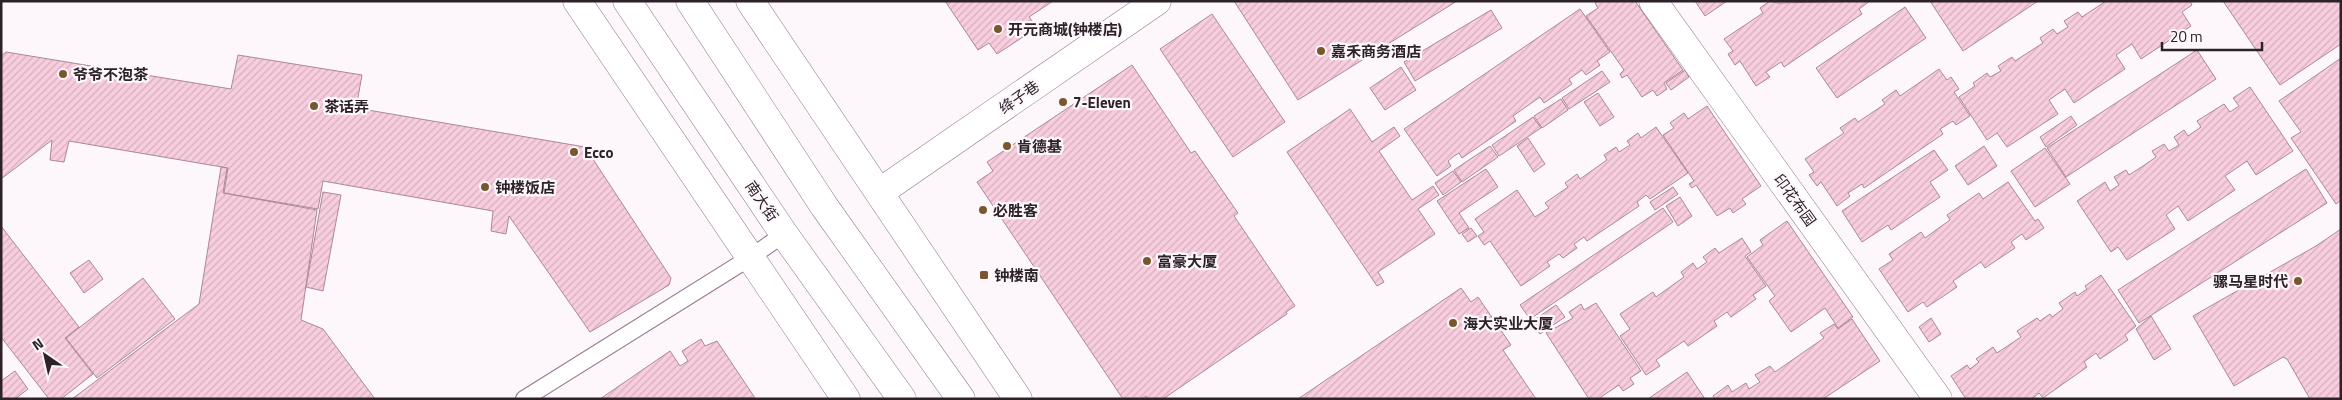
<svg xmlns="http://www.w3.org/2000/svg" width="2342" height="400" font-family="'Titillium Web','Noto Sans SC',sans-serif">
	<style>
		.building { fill: url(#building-hatch); stroke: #ac8896 }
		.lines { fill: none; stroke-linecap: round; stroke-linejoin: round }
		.lane-casing { stroke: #92758b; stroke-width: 18 }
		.street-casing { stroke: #92758b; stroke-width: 29 }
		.primary-casing { stroke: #92758b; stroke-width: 29 }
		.lane { stroke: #fff; stroke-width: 16 }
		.street { stroke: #fff; stroke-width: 28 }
		.primary { stroke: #fff; stroke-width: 28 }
		.poi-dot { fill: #79562e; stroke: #fdf7fc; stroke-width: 2 }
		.labels { text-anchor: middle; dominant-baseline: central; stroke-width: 4.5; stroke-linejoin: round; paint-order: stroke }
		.poi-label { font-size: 15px; font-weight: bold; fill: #2d212a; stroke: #fdf7fc; text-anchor: start }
		.street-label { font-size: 15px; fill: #2d212a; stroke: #fdf7fc }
	</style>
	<defs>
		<pattern id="building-hatch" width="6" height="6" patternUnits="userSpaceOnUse" patternTransform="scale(1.25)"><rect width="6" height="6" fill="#f8cdde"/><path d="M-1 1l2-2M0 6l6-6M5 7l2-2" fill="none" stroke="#d5b0bf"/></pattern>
	</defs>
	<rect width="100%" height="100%" fill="#fdf7fc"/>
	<g class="building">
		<path d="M945,1H1053L1029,17L1036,26L1032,31L997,54L989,43L978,50Z"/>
		<path d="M1234,1H1457L1298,100Z"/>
		<path d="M1598,1H1635L1683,70L1664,83L1667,89L1657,96L1653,90L1642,97L1627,75L1622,78L1620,74L1624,70L1586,16L1598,8L1595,3Z"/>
		<path d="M1695,1H1727L1705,16Z"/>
		<path d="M1770,1L1778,3L1870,1L1859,9L1862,14L1784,67L1781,62L1766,72L1770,77L1756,86L1740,61L1735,65L1728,54L1733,51L1724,39L1763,13L1760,8Z"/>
		<path d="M1930,1H2038L1963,51Z"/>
		<path d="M2106,1H2190L2192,5L2182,12L2191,26L2141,59L2132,44L2116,55L2125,69L2074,103L2065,89L2049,100L2058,114L2007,147L1997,133L1987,140L1959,97L1975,86L1973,83L1987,73L1990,77L2001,71L1998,66L2012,57L2015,61L2043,43L2040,38L2053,29L2057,34L2068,27L2064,21L2078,12L2082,17Z"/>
		<path d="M2223,1H2341V44L2280,85Z"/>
		<path d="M1905,7L1926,38L1837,98L1816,68Z"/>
		<path d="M1580,9L1610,52L1597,61L1600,65L1586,75L1582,70L1569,79L1572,84L1544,103L1540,97L1513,116L1516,121L1462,158L1459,153L1454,156L1448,161L1451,166L1437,176L1404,129Z"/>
		<path d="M1491,10L1502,28L1415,81L1404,62Z"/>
		<path d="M1212,14L1285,122L1233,157L1160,49Z"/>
		<path d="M2197,50L2216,79L2066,177L2047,148Z"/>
		<path d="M6,52L231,89L238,55L362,75L356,108L585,147L671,278L669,285L590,332L509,216L506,234L491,231L493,211L323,181L318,209L224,193L228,168L69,141L64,162L50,160L52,140L1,179V56Z"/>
		<path d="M2341,58V200L2336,204L2291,138L2301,132L2279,101Z"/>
		<path d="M1132,65L1191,153L1195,151L1238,213L1234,216L1295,306L1286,312L1287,314L1163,399H1147L1146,396L1142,399H1123L977,182L993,171L987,162Z"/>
		<path d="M1401,67L1416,90L1385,110L1370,88Z"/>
		<path d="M1939,69L1947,80L1951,77L1959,89L1954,92L1970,116L1956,125L1953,121L1940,129L1943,134L1864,188L1862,184L1848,193L1850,196L1837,206L1821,182L1817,186L1809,175L1814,172L1805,159L1844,133L1840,128L1855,118L1858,122L1885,104L1882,100L1896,90L1900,96Z"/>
		<path d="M1685,70L1689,77L1671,90L1666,83Z"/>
		<path d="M1602,71L1610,82L1569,109L1562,98Z"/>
		<path d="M2250,87L2293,151L2256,175L2247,161L2225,176L2235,190L2188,221L2178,206L2166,215L2175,229L2127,260L2118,247L2111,252L2077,201L2105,182L2110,191L2119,185L2114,177L2126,170L2129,175L2143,166L2156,157L2152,151L2164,144L2169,151L2179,145L2174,137L2184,130L2188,136L2201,127L2197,121L2224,104L2230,112L2239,106L2233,98Z"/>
		<path d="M1598,93L1614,117L1600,126L1584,102Z"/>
		<path d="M1561,99L1568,110L1542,128L1534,116Z"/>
		<path d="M1707,106L1761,186L1742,199L1746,204L1733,213L1730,208L1717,216L1696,185L1692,188L1689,184L1694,181L1663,135L1674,128L1670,123L1684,113L1688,119Z"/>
		<path d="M1350,109L1372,142L1394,127L1400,136L1379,151L1412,200L1433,186L1439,195L1418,209L1435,234L1378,272L1384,282L1377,286L1287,152Z"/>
		<path d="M2071,116L2077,125L2046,147L2040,137Z"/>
		<path d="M1533,117L1541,128L1499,156L1492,145Z"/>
		<path d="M1656,127L1688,173L1650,199L1646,195L1637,202L1639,206L1587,241L1584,237L1574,244L1577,248L1563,258L1559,254L1547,262L1550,266L1521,286L1490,241L1484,245L1478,236L1484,232L1475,219L1517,190L1535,217L1549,208L1545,203L1568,187L1565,183L1577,174L1580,179L1607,160L1604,155L1616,147L1619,152L1630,145L1627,141L1638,133L1641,138Z"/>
		<path d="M1528,138L1545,164L1534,172L1517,146Z"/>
		<path d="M1490,146L1498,157L1462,182L1454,170Z"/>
		<path d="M1984,146L1997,166L1968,185L1955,166Z"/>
		<path d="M2045,148L2070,184L2035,207L2011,171Z"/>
		<path d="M1934,150L1948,170L1930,182L1940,197L1891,230L1888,225L1862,242L1842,211Z"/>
		<path d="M221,167L227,168L223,193L317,210L301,320L323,329L375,399H72L199,304Z"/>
		<path d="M1486,169L1498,187L1459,213L1469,228L1459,234L1437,201Z"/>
		<path d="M2306,169L2327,203L2139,323L2118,290Z"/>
		<path d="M1453,171L1461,182L1443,195L1435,183Z"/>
		<path d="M2008,182L2035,221L2038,219L2044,228L2026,240L2022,234L2011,242L2015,248L1985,268L1981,262L1953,281L1957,287L1927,307L1923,302L1908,312L1879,269L1893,260L1889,254L1921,232L1925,238L1950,220L1947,215L1979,193L1983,199Z"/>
		<path d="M1673,187L1678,194L1655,210L1650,202Z"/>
		<path d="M323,192L341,195L323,291L306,287Z"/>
		<path d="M1680,197L1692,216L1678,226L1666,206Z"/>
		<path d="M1663,208L1673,222L1530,319L1520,305Z"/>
		<path d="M1787,221L1853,317L1838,328L1825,308L1791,332L1769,301L1775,296L1747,257L1763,245L1760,240Z"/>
		<path d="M1,226L79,327L65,338L93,374L61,399H49L1,337Z"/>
		<path d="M1471,228L1477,236L1468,242L1462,234Z"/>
		<path d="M2341,229V399H2310L2287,359L2283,357L2234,386L2193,316L2316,246Z"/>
		<path d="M1742,238L1751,252L1745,256L1766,286L1753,295L1756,299L1731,317L1727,312L1714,321L1717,326L1688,346L1684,341L1656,360L1660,366L1646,375L1620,336L1630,329L1620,314L1653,292L1656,297L1684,277L1681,272L1693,263L1697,269L1707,262L1703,257L1715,248L1719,253Z"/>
		<path d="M89,260L103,279L84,293L70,273Z"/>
		<path d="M2101,275L2136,326L2125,335L2128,340L2100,359L2096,353L2084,362L2087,367L2043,398L2039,393L2032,399H1966L1951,376L1967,365L1970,369L1979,362L1976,359L1993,347L1997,353L2021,337L2017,331L2037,318L2040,321L2050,314L2052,317L2063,309L2059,303L2075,292L2077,296L2087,289L2085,286Z"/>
		<path d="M143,278L175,319L97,378L66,338Z"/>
		<path d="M1461,288L1471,302L1478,297L1511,345L1503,350L1536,399H1298Z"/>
		<path d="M1596,303L1641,371L1630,378L1634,384L1623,391L1619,385L1601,397L1602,399H1589L1546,333L1573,318L1569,312L1581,304L1584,310Z"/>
		<path d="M1556,305L1565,317L1540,334L1531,322Z"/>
		<path d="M2151,316L2171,349L2154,360L2136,329Z"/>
		<path d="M1931,318L1941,334L1929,342L1919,327Z"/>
		<path d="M1852,319L1880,361L1823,399H1715L1713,396L1728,385L1732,392L1746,383L1749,389L1760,382L1755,375L1770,366L1775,372L1824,338L1820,333L1834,324L1838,329Z"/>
		<path d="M701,339L705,346L717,341L755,398L600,399L670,351L680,366L688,361L682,351Z"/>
		<path d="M15,371L28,389L15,399H1V381Z"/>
		<path d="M1687,372L1705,399H1648Z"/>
	</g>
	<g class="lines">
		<g class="lane-casing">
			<path id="lane" d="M524,399L751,257L784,234"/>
		</g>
		<g class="street-casing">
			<g id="street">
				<path d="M577,1L846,399"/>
				<path d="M750,1L1018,399"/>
				<path d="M1653,1L1938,399"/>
				<path d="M880,192L1157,1"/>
			</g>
		</g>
		<g class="primary-casing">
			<g id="primary">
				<path d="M627,1L784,234L902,399"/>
				<path d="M690,1L824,206L961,399"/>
			</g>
		</g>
		<use href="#lane" class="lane"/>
		<use href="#street" class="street"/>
		<use href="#primary" class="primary"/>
	</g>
	<g class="poi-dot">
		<circle cx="998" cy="29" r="5"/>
		<circle cx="1321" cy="51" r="5"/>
		<circle cx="63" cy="74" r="5"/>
		<circle cx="1063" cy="102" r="5"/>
		<circle cx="314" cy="106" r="5"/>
		<circle cx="1007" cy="146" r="5"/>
		<circle cx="574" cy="152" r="5"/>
		<circle cx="485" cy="187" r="5"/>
		<circle cx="983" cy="210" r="5"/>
		<circle cx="1147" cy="261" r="5"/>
		<rect x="979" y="270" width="10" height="10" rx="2.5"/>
		<circle cx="2298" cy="281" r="5"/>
		<circle cx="1453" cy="323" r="5"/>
	</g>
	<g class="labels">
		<g class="poi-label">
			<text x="1008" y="29">开元商城(钟楼店)</text>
			<text x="1331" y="51">嘉禾商务酒店</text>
			<text x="73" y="74">爷爷不泡茶</text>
			<text x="1073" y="102">7-Eleven</text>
			<text x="324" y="106">茶话弄</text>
			<text x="1017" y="146">肯德基</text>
			<text x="584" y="152">Ecco</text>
			<text x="495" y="187">钟楼饭店</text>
			<text x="993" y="210">必胜客</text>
			<text x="1157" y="261">富豪大厦</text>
			<text x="994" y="275">钟楼南</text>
			<text x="2288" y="281" text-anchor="end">骡马星时代</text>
			<text x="1463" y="323">海大实业大厦</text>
		</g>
		<g class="street-label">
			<text transform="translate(1019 97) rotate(-35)">绛子巷</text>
			<text transform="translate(1795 200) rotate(54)">印花布园</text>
			<text transform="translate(762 201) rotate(56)">南大街</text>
		</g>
	</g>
	<rect width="2342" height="400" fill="none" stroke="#2d212a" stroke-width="5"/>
	<g transform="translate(45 355) rotate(326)" stroke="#fdf7fc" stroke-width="4" paint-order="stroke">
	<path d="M0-4L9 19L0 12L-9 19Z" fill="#2d212a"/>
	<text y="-8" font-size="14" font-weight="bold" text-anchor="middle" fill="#2d212a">N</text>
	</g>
	<path d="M2162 42v8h100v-8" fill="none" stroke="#2d212a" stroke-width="2.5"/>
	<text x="2170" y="42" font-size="15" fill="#2d212a" stroke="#fdf7fc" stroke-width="4" paint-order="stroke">20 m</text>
</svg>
